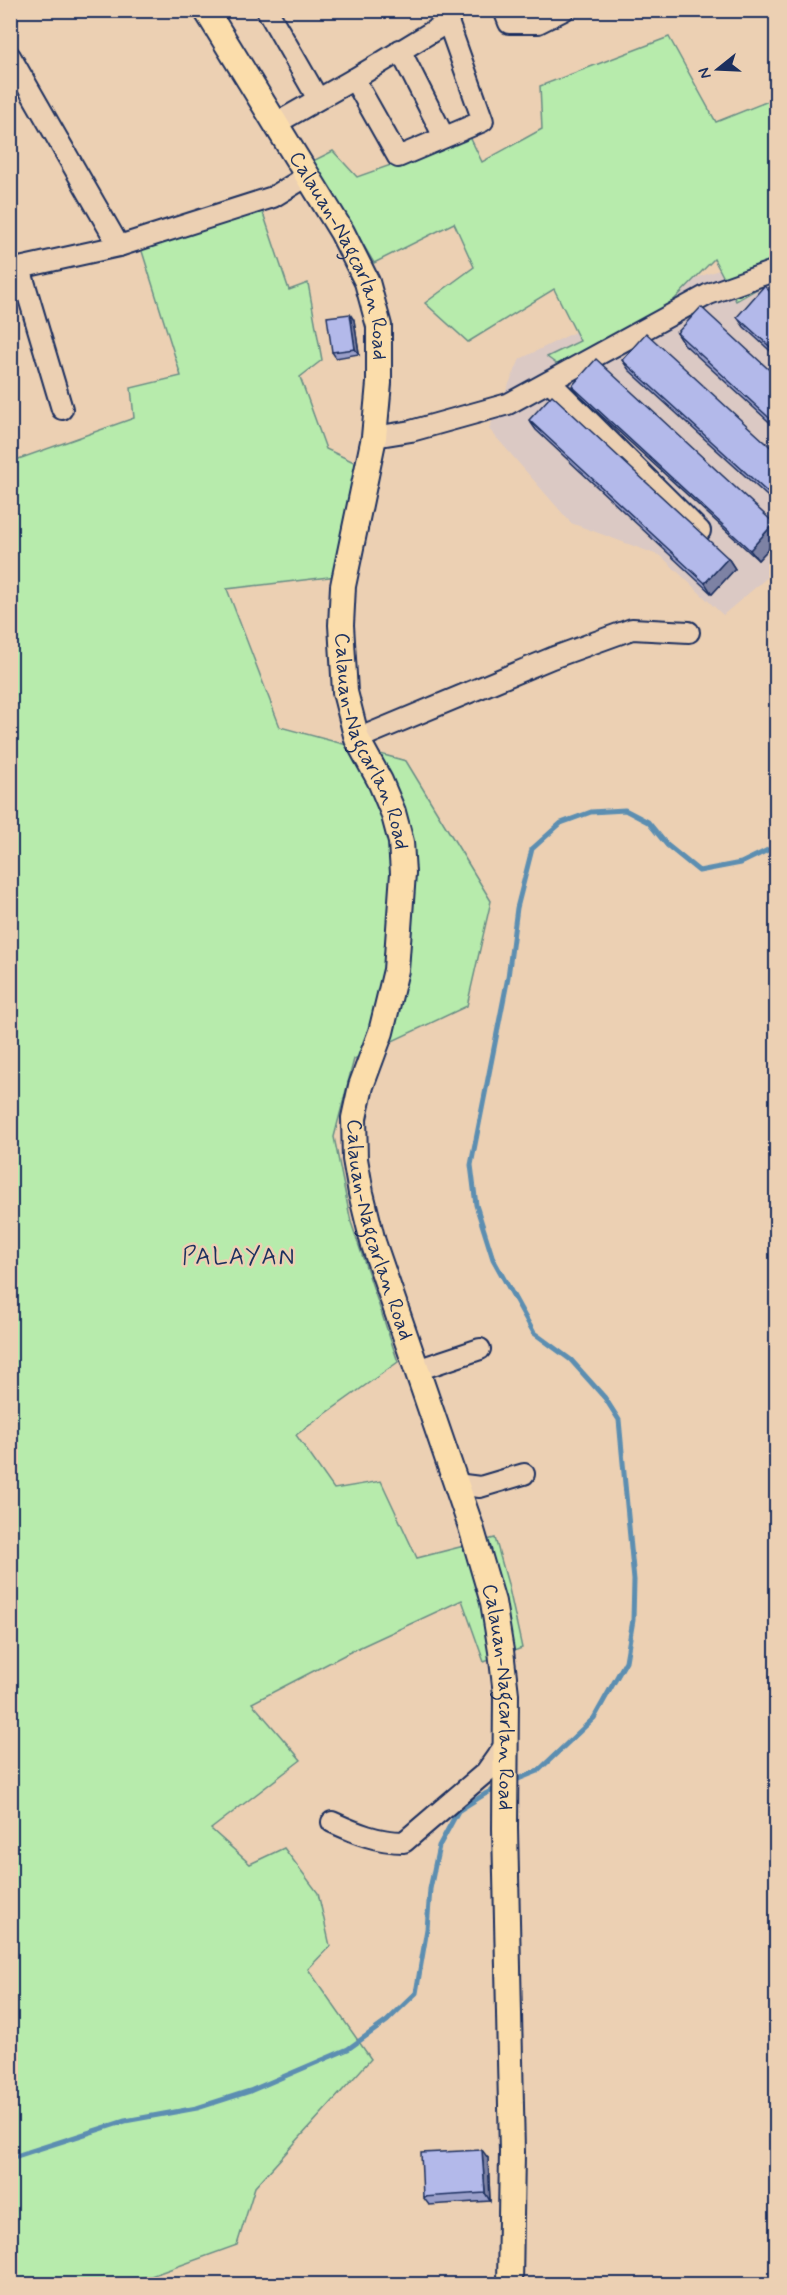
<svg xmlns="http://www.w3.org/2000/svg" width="787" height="2295" font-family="Mynerve,sans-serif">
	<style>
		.built { fill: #dbc9c4 }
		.green { fill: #b7ebac; stroke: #698d85; stroke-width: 1.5 }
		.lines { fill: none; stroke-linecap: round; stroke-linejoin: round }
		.stream { stroke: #5c8eb1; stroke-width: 5 }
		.minor-casing { stroke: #1b2f5e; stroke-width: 24 }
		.major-casing { stroke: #1b2f5e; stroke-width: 28 }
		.minor { stroke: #ecd0b3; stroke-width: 20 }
		.major { stroke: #fbddab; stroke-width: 24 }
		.wall { fill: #9a9fc9; stroke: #1b2f5e; stroke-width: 1.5 }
		.shaded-wall { fill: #7d82a4; stroke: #1b2f5e; stroke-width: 1.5 }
		.building { fill: #b3b9ea; stroke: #1b2f5e; stroke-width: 1.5 }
		.labels { text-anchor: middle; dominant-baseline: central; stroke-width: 5; stroke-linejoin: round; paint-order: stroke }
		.street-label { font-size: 21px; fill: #1b2f5e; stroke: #ecd0b3 }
		.quarter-label { font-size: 24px; letter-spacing: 1.5px; fill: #1b2f5e; stroke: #ecd0b3 }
	</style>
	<rect width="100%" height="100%" fill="#ecd0b3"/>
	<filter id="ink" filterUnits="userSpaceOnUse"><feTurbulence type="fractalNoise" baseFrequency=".0167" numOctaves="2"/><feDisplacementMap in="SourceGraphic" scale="12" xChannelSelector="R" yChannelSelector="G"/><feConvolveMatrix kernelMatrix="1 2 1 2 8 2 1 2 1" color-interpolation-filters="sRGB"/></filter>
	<g filter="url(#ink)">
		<path class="built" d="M776,250V570L723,615L661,556L571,523L489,429L520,359L656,292Z"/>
		<g class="green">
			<path d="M669,37L716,122L776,98V278L736,301L714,259L619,356L576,378L547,357L580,341L554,289L468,342L425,303L474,267L454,223L374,263L313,161L333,151L357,177L470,137L482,162L542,129L540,86Z"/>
			<path d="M261,207L289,290L308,283L322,360L300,377L326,449L356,463L337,576L227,589L280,727L406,761L491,901L467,1006L354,1059L334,1137L351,1222L398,1362L296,1435L334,1489L381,1481L417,1558L495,1538L508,1584L522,1648L484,1662L462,1600L354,1650L252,1703L301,1760L211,1829L250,1864L284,1848L318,1893L330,1946L308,1969L371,2059L255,2187L237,2245L151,2276L84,2284H10V462L134,418L131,388L181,376L141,248Z"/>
		</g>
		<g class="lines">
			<g class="stream">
				<path d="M776,646L774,666L776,669"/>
				<path d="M511,1782L538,1771L594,1718L626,1661L633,1620L634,1580L619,1420L605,1398L571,1360L534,1333L493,1259L476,1205L471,1165L508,977L517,908L532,849L561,823L591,812L625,810L648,822L667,845L699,871L741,863L776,846"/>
				<path d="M10,2158L125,2121L197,2108L250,2091L348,2049L387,2021L416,1993L427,1929L430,1889L439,1846L458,1811L485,1794L497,1788"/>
			</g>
			<g class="minor-casing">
				<g id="minor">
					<path d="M267,10L318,99"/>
					<path d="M504,10L509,23H538L564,10"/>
					<path d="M400,50L444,137"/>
					<path d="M10,56L119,246"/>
					<path d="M354,79L398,157L483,121L448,22"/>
					<path d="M275,124L354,79L448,22L452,10"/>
					<path d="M20,268L62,409"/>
					<path d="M10,270L119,246L273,197L309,175"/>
					<path d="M550,382L700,531"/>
					<path d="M374,437L411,431L508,404L709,294L776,270"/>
					<path d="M357,739L552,658L632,629L689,632"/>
					<path d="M417,1370L480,1349"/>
					<path d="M456,1484L480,1487L524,1474"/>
					<path d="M332,1822C356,1833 377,1842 404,1842L486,1772L505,1745"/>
				</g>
			</g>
			<g class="major-casing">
				<g id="major">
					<path id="s1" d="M206,10L342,232L367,282L379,326V383L374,437L343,586L341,625L345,692L357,739L380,781L393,812L401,842L403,873L396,970L381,1032L361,1086L354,1118L355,1159L361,1193L373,1242L471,1527L493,1602L501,1651L506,1694L505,1828L512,2152L510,2284"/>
				</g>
			</g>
			<use href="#minor" class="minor"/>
			<use href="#major" class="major"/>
		</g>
		<g class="wall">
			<path d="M777,298V357L744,327L737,317Z"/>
			<path d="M354,320L359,354L336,358L332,352Z"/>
			<path d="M677,333L777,377V429L684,344Z"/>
			<path d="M622,360L777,453V505L629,370Z"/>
			<path d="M572,386L774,523L777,526V540L758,560L580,396Z"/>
			<path d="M529,420L728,558L735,569L712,594L536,430Z"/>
			<path d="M488,2158L490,2201L429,2205L423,2197Z"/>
		</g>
		<g class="shaded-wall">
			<path d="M350,314L354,320L359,354L355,349Z"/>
			<path d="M774,523L777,526V540L758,560L750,550Z"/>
			<path d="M728,558L735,569L712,594L705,583Z"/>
			<path d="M482,2150L488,2158L490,2201L485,2193Z"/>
		</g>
		<g class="building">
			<path d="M764,286L777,298V353L737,317Z"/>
			<path d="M701,307L777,377V425L677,333Z"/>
			<path d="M350,314L355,349L332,352L327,317Z"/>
			<path d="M646,333L777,453V501L622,360Z"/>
			<path d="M596,359L774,523L750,550L572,386Z"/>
			<path d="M552,395L728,558L705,583L529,420Z"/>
			<path d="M482,2150L485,2193L423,2197L421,2153Z"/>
		</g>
	</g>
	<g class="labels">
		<g class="street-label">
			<text stroke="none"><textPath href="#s1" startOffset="282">Calauan-Nagcarlan Road</textPath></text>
			<text stroke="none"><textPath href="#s1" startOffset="786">Calauan-Nagcarlan Road</textPath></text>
			<text stroke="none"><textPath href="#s1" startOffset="1290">Calauan-Nagcarlan Road</textPath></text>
			<text stroke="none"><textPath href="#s1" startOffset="1776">Calauan-Nagcarlan Road</textPath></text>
		</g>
		<g class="quarter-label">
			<text x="239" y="1257">PALAYAN</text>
		</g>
	</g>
	<rect width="787" height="2295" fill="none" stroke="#ecd0b3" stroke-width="36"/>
	<rect x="18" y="18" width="751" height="2259" fill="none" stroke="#1b2f5e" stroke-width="2" filter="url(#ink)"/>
	<g transform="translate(718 69) rotate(252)" stroke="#ecd0b3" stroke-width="4.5" paint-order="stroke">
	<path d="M0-4.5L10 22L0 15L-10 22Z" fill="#1b2f5e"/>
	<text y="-9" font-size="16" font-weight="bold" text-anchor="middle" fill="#1b2f5e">N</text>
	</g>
</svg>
